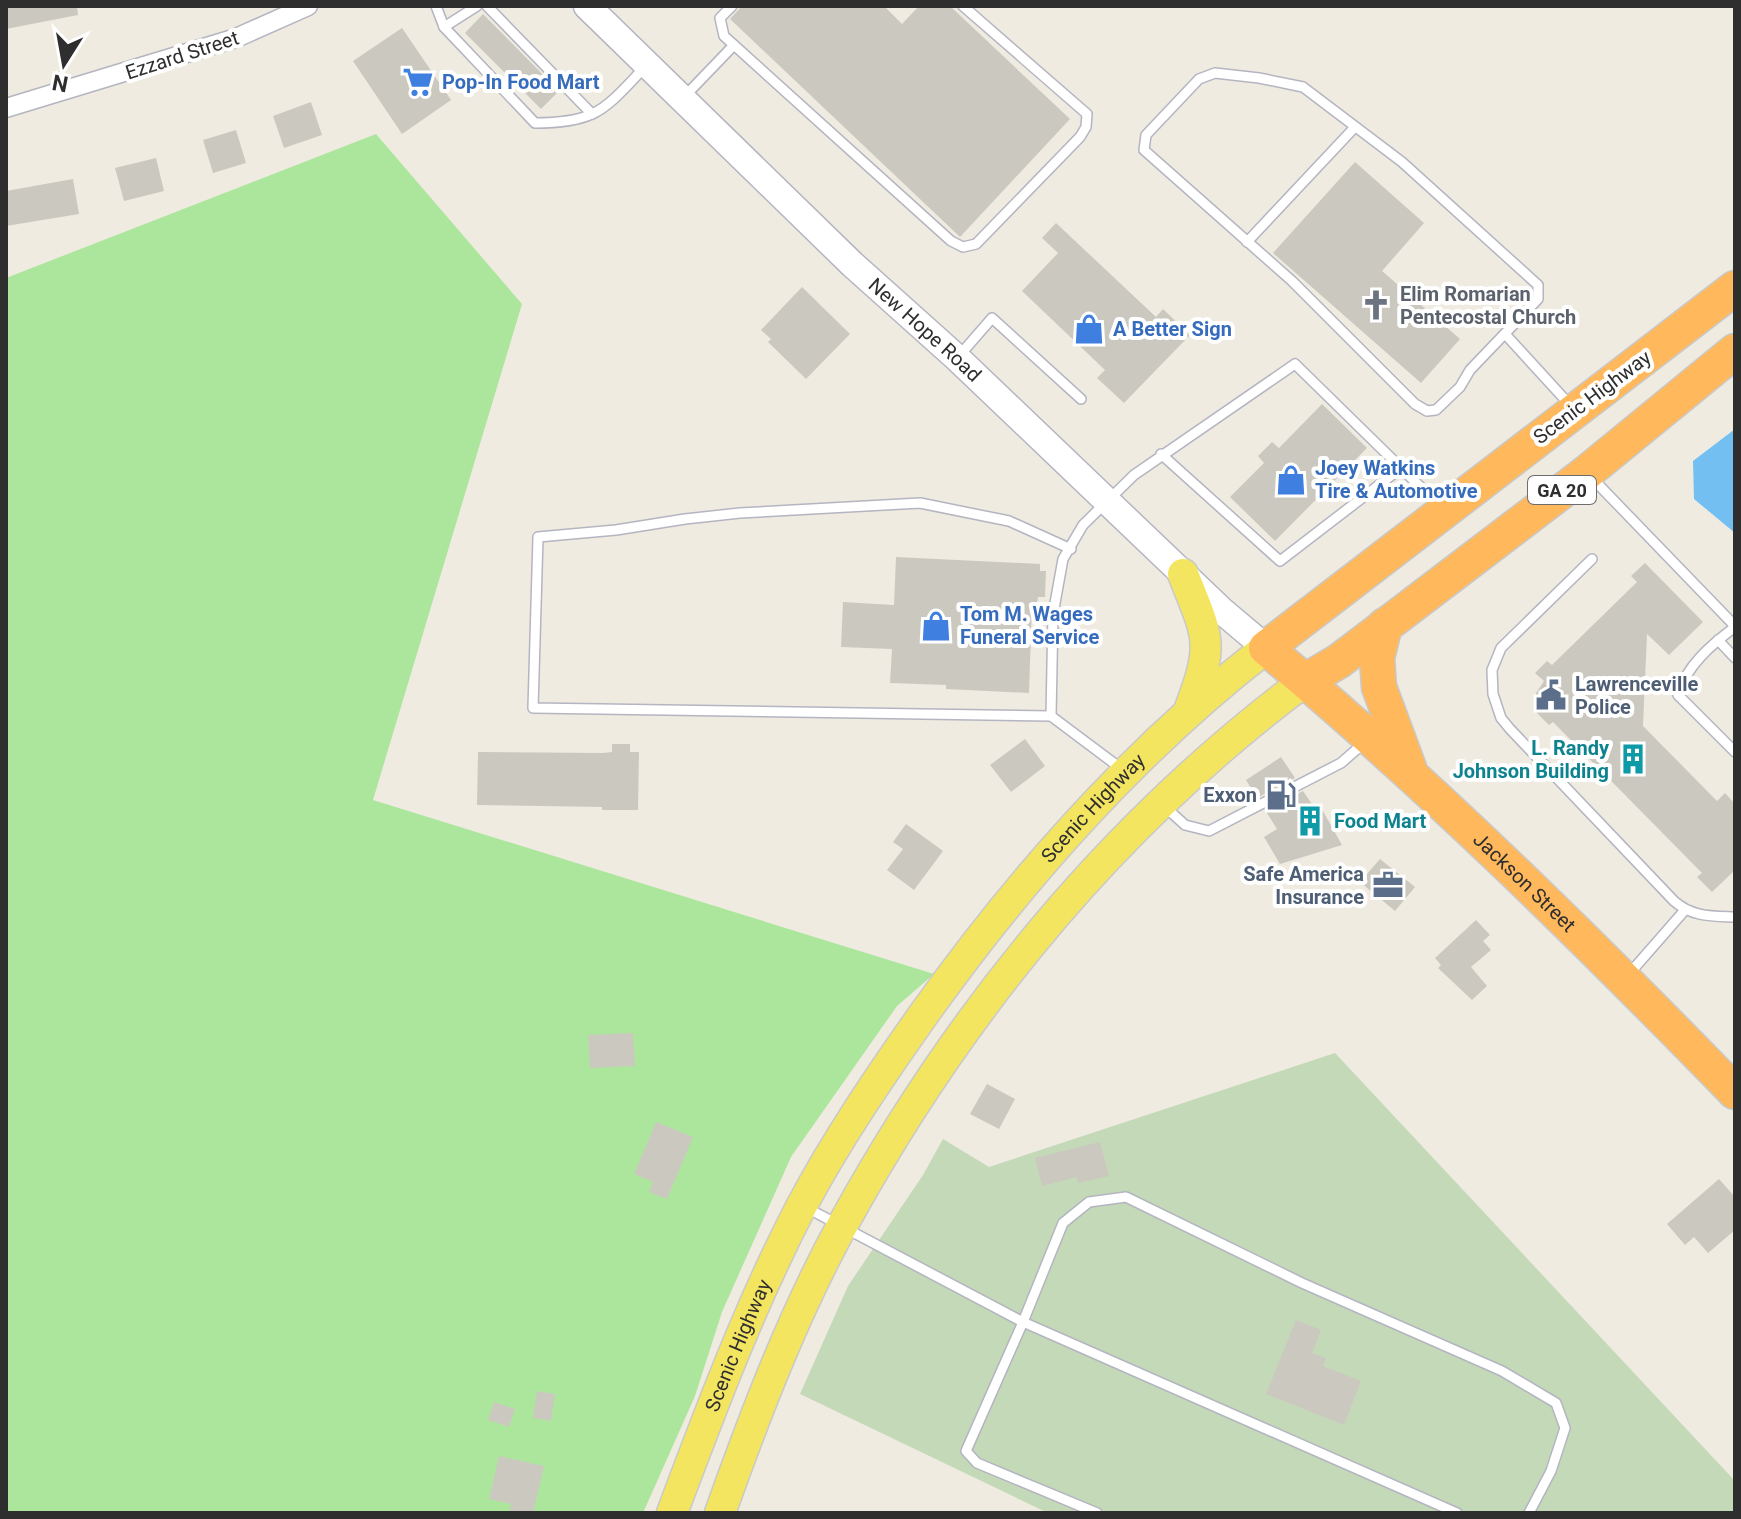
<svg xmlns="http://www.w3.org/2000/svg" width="1741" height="1519" font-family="Roboto,sans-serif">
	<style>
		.green { fill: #ace69d }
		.cemetery { fill: #c3d9b7 }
		.water { fill: #73bff2 }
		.building { fill: #cbc9bf }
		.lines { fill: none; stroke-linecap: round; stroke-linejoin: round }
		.lane-casing { stroke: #b4b5c1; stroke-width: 12 }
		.street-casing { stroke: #b4b5c1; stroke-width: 21 }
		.secondary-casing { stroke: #b4b5c1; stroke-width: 29 }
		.primary-casing { stroke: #c9c9c9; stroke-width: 33 }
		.highway-casing { stroke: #c9c9c9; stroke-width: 37 }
		.lane { stroke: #fff; stroke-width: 9 }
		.street { stroke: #fff; stroke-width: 18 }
		.secondary { stroke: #fff; stroke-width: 26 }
		.primary { stroke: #f4e561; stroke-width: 30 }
		.highway { stroke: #ffb85c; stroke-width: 34 }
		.labels { text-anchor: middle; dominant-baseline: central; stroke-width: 8; stroke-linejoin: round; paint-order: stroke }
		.shield { fill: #fff; stroke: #6d6d6d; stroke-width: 2 }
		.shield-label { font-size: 18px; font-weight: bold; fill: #2e2e2e }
		.street-label { font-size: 20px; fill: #2e2e2e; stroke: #fff }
		.shop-label { font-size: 20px; font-weight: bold; fill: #366cbe; stroke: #fff; text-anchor: start }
		.worship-label { font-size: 20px; font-weight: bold; fill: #5b616d; stroke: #fff; text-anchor: start }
		.service-label { font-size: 20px; font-weight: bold; fill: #4e5e75; stroke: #fff; text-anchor: end }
		.culture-label { font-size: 20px; font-weight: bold; fill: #0d838f; stroke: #fff; text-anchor: end }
	</style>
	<rect width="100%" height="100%" fill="#efebe1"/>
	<path class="green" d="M376,134L522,304L373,800L934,974L897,1006L791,1157L722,1312L695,1396L643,1513H6V278Z"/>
	<path class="cemetery" d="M1335,1053L1735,1481V1513H1048L800,1394L848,1286L923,1175L943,1139L989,1167Z"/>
	<path class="water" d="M1735,429V533L1694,499L1693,461Z"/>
	<g class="building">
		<path d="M6,6H77L78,15L6,29Z"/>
		<path d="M742,6H884L902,24L919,6H950L1070,119L960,237L730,19Z"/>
		<path d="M483,14L559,91L541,109L465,33Z"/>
		<path d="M402,28L451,100L402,134L353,61Z"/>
		<path d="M311,102L322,135L284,148L273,116Z"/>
		<path d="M236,130L246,163L213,173L203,140Z"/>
		<path d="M156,158L164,191L124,201L115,168Z"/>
		<path d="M1355,162L1424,223L1382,271L1460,339L1421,383L1273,253Z"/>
		<path d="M73,179L79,214L6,226V191Z"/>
		<path d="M1056,223L1156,317L1163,309L1190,335L1124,403L1097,378L1105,370L1022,291L1058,253L1042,238Z"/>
		<path d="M802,287L850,334L806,379L768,342L771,339L761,330Z"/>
		<path d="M1322,404L1367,448L1275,541L1230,497L1264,463L1258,456L1272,442L1279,448Z"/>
		<path d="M896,557L1040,564V571H1046L1045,597H1038L1037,603H1032L1029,693L946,689V685L890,683L892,649L841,647L843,602L894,605Z"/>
		<path d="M1645,563L1703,622L1669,655L1647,634L1643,726L1717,801L1725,793L1735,804V870L1712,892L1697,877L1702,873L1553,722L1549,725L1534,710L1536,693L1544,681L1535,673L1547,661L1552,665L1637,582L1631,576Z"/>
		<path d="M1025,739L1045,766L1011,792L990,765Z"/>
		<path d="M612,744H630V752H639L638,810H602V807L477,805L478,752L603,753L612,752Z"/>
		<path d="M1281,757L1295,778L1257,798L1246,780Z"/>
		<path d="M1303,791L1314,807L1319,804L1342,845L1280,864L1264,837L1277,829L1265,810Z"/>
		<path d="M906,824L943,851L914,890L887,870L903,849L893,842Z"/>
		<path d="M1380,859L1415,887L1395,911L1360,882Z"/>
		<path d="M1476,920L1490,935L1483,941L1491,950L1471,967L1487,986L1472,1000L1438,968L1441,965L1435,958Z"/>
		<path d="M633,1033L635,1066L590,1068L588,1035Z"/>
		<path d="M987,1084L1015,1099L999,1129L970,1114Z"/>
		<path d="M656,1122L693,1137L667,1199L649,1192L653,1182L634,1174Z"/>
		<path d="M1100,1142L1109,1176L1078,1183L1076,1177L1042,1186L1035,1158Z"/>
		<path d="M1719,1179L1735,1197V1230L1708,1253L1694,1237L1685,1245L1667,1224Z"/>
		<path d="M1296,1320L1321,1330L1312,1353L1326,1358L1323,1366L1361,1381L1344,1425L1266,1394Z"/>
		<path d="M537,1391L555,1394L551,1421L533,1418Z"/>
		<path d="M494,1402L515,1409L509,1427L488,1420Z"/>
		<path d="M499,1456L544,1466L533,1513H509L511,1504L489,1499Z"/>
	</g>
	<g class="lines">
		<g class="lane-casing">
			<g id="lane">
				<path d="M436,6L444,27L535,123C552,123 577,121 592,114C612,105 630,82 645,67"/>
				<path d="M487,6L592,114"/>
				<path d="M732,6L720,18L724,36L951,241L963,247L976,244L1080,137L1086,127L1087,114L963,6"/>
				<path d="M444,27L477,6"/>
				<path d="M1215,73L1259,78L1303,87L1402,162L1538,285V299L1470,370L1460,387L1436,410L1427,411L1415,404L1292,281L1144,150L1146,135L1199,79Z"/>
				<path d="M685,96L734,45"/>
				<path d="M1247,242L1355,127"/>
				<path d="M1505,334L1570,405"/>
				<path d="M959,356L992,318L1081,399"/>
				<path d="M1161,454L1280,561L1401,468"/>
				<path d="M1591,477L1735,626"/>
				<path d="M1592,559L1501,648L1492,670L1493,694L1501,718L1510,729L1674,901C1692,917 1711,916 1735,917"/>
				<path d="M1735,627C1712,644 1686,666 1678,695L1735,752"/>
				<path d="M1718,640L1735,658"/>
				<path d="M1051,716L533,708L538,537L616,530L685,519L740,513L920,503L1009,521L1071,549"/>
				<path d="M1123,770L1051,716L1053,614L1063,559L1083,525L1134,475L1295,364L1440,506"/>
				<path d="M1163,805L1185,825L1209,831L1341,763L1364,743"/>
				<path d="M1629,974L1685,910"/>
				<path d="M805,1207L1023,1322L1457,1513"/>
				<path d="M1097,1513L977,1463L966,1451L1023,1322L1063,1223L1089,1202L1126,1197L1302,1283L1502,1371L1556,1403L1565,1428L1551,1471L1529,1513"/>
			</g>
		</g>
		<g class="street-casing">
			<path id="street" d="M6,108L236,38L308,6"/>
		</g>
		<g class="secondary-casing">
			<g id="secondary">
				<path id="s1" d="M587,6L852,264L957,358L1221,610L1266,648"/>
			</g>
		</g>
		<g class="primary-casing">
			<g id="primary">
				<path d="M1183,574C1208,637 1215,642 1190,708"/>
				<path id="s2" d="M672,1513C711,1409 750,1305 801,1207C836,1141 878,1079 921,1018C1019,880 1132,752 1266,648"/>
				<path d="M720,1513C755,1415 793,1315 843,1224C959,1013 1112,825 1305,681"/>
			</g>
		</g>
		<g class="highway-casing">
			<g id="highway">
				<path id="s3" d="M1735,288L1266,648C1431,786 1585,938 1735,1092"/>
				<path d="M1385,625L1377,658L1379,687L1409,768"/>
				<path d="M1305,681L1339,661L1586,473L1735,351"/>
			</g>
		</g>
		<use href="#lane" class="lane"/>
		<use href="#street" class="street"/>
		<use href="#secondary" class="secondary"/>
		<use href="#primary" class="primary"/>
		<use href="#highway" class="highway"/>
	</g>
	<defs>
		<g id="supermarket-bare" transform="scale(2.4)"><path d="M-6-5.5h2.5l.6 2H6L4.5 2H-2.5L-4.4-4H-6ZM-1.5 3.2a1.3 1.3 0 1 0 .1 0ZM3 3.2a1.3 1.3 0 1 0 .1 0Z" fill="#3f7fe0" stroke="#fff" stroke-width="2.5" paint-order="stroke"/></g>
		<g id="church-bare" transform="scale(2.4)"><path d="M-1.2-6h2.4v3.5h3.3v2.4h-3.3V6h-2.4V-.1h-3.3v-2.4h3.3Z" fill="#6b7280" stroke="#fff" stroke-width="2.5" paint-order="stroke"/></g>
		<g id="shop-bare" transform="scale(2.4)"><path d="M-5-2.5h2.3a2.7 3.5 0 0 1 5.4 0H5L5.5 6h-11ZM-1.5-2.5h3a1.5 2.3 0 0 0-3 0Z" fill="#3f7fe0" stroke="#fff" stroke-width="2.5" paint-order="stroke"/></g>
		<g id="civic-bare" transform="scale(2.4)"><path d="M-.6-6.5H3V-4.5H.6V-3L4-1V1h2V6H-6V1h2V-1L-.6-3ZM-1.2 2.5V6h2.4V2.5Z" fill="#5c6f8a" stroke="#fff" stroke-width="2.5" paint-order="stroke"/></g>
		<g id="building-bare" transform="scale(2.4)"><path d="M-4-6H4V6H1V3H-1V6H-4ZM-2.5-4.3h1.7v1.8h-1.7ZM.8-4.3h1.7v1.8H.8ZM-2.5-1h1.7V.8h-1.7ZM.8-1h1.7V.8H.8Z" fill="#0f9aa8" stroke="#fff" stroke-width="2.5" paint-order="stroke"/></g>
		<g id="fuel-bare" transform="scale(2.4)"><path d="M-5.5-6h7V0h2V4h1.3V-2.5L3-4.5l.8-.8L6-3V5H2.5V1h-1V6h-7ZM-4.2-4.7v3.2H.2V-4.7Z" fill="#5c6f8a" stroke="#fff" stroke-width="2.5" paint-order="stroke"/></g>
		<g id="office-bare" transform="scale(2.4)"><path d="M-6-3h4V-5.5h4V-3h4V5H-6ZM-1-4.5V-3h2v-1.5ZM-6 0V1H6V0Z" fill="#5c6f8a" stroke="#fff" stroke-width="2.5" paint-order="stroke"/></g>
	</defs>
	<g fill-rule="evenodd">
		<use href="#supermarket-bare" x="418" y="82"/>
		<use href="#church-bare" x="1376" y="305"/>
		<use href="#shop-bare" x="1089" y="329"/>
		<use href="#shop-bare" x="1291" y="480"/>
		<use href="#shop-bare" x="936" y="626"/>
		<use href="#civic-bare" x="1551" y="695"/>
		<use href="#building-bare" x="1633" y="759"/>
		<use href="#fuel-bare" x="1281" y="795"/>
		<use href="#building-bare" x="1310" y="821"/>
		<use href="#office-bare" x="1388" y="885"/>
	</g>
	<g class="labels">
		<rect class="shield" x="1528" y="476" width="68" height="28" rx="6"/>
		<g class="shield-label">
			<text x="1562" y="490">GA 20</text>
		</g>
		<g class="street-label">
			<text transform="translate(182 55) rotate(-18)">Ezzard Street</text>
			<text stroke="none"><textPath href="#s1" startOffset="468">New Hope Road</textPath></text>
			<text transform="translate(1592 397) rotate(-37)">Scenic Highway</text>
			<text stroke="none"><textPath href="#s2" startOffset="828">Scenic Highway</textPath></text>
			<text stroke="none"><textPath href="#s3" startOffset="940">Jackson Street</textPath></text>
			<text stroke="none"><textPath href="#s2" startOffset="180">Scenic Highway</textPath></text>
		</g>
		<g class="shop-label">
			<text x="442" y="82">Pop-In Food Mart</text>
			<text x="1113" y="329">A Better Sign</text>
			<text x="1315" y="468">Joey Watkins<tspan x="1315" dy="23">Tire &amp; Automotive</tspan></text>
			<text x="960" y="614">Tom M. Wages<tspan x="960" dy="23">Funeral Service</tspan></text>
		</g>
		<g class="worship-label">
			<text x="1400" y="294">Elim Romarian<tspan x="1400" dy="23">Pentecostal Church</tspan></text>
		</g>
		<g class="service-label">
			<text x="1575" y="684" text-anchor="start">Lawrenceville<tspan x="1575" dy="23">Police</tspan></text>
			<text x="1257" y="795">Exxon</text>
			<text x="1364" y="874">Safe America<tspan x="1364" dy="23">Insurance</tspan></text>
		</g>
		<g class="culture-label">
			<text x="1609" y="748">L. Randy<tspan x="1609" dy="23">Johnson Building</tspan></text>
			<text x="1334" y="821" text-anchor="start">Food Mart</text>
		</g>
	</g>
	<rect width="1741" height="1519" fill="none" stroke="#2e2e2e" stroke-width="16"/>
	<g transform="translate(64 64) rotate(191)" stroke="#ffffff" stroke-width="6" paint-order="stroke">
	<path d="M0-6L14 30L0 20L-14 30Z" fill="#2e2e2e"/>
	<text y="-12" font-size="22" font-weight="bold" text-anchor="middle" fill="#2e2e2e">N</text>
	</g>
</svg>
